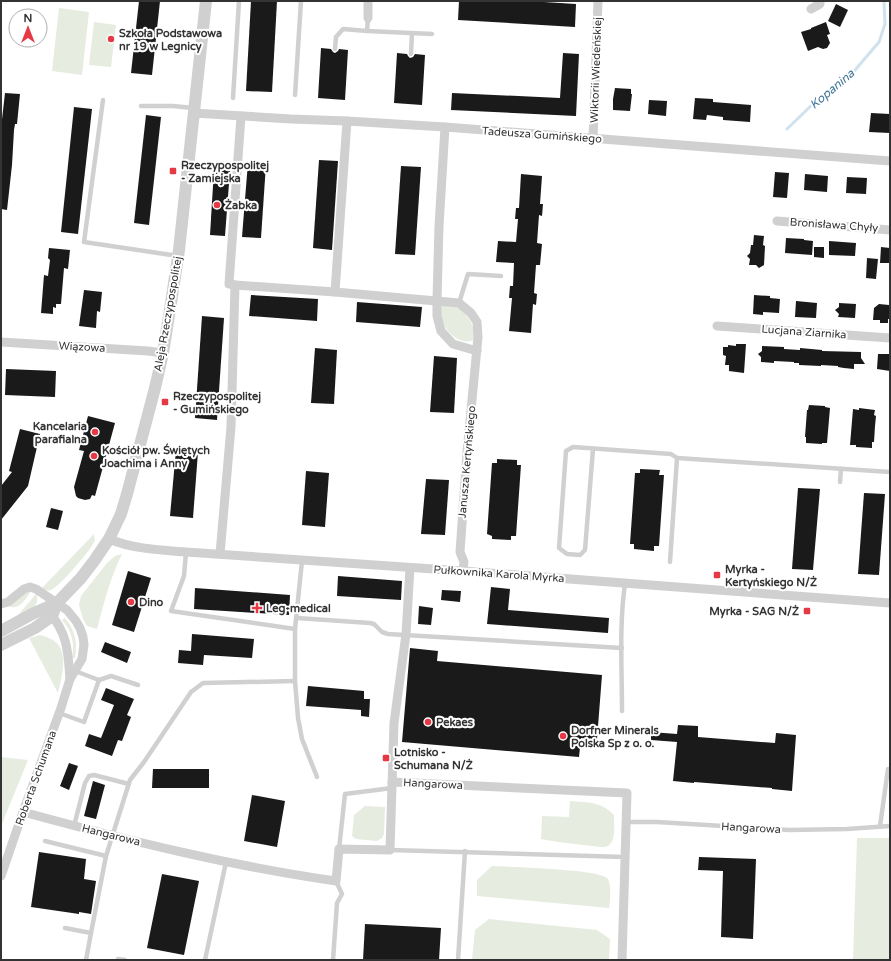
<svg xmlns="http://www.w3.org/2000/svg" width="891" height="961" font-family="'Varela Round',sans-serif">
	<style>
		.green { fill: #e6ecdf }
		.lines { fill: none; stroke-linecap: round; stroke-linejoin: round }
		.stream { stroke: #cfe2ee; stroke-width: 3 }
		.building { fill: #1a1a1a }
		.service { stroke: #d0d0d0; stroke-width: 4.5 }
		.minor { stroke: #d0d0d0; stroke-width: 9 }
		.tertiary { stroke: #d0d0d0; stroke-width: 12 }
		.poi-dot { fill: #e63946; stroke: #fff; stroke-width: 1.5 }
		.labels { text-anchor: middle; dominant-baseline: central; stroke-width: 4; stroke-linejoin: round; paint-order: stroke }
		.poi-label { font-size: 11px; font-weight: bold; fill: #333; stroke: #fff; text-anchor: start }
		.street-label { font-size: 11px; fill: #333; stroke: #fff }
		.water-label { font-size: 12px; font-style: italic; fill: #3f7597; stroke: #fff }
	</style>
	<rect width="100%" height="100%" fill="#fff"/>
	<g class="green">
		<path d="M59,8L89,12L82,75L52,71Z"/>
		<path d="M94,22L116,25L111,67L89,65Z"/>
		<path d="M449,304C452,306 455,307 458,308C468,314 477,328 473,340C463,346 448,334 444,325C442,321 441,314 440,309L442,306Z"/>
		<path d="M94,534C94,537 95,538 95,540C93,548 58,588 51,590C48,591 45,590 42,588Z"/>
		<path d="M122,554C110,578 104,603 97,629L87,626L83,619L79,605L81,596L107,563L115,556Z"/>
		<path d="M31,591C26,599 19,611 9,606L23,593Z"/>
		<path d="M36,594C42,607 26,612 17,618L19,614Z"/>
		<path d="M65,618C75,630 78,643 75,658H72C75,643 72,631 62,620Z"/>
		<path d="M40,635C43,636 47,637 49,638C71,647 62,675 58,693L29,638Z"/>
		<path d="M1,757L28,760L1,826Z"/>
		<path d="M570,801C588,803 601,801 614,815C614,822 616,839 610,844C608,847 604,847 601,847L558,842L541,839L542,816L569,817Z"/>
		<path d="M365,806L385,807L384,834L382,838L377,841L356,839L352,836L354,815Z"/>
		<path d="M857,838H890V960H853Z"/>
		<path d="M492,866C510,867 598,869 607,878C612,883 610,900 609,908L477,896V880Z"/>
		<path d="M489,919L597,930L610,939L609,960H472L475,930Z"/>
	</g>
	<g class="lines">
		<path class="stream" d="M787,129L818,99L850,76L879,42L885,24L884,1"/>
	</g>
	<g class="building">
		<path d="M139,1H160L152,75L131,73Z"/>
		<path d="M251,1H277L272,92L246,91Z"/>
		<path d="M459,1H528L576,4L575,27L458,20Z"/>
		<path d="M836,4L848,10L840,27L828,21Z"/>
		<path d="M826,22L830,34L827,35L830,43L827,48L823,49L818,47L808,51L801,32L811,29V28Z"/>
		<path d="M321,48L331,49L333,52L335,53L338,51L339,49L348,50L345,100L318,98Z"/>
		<path d="M397,53L407,54L408,56L410,58L413,57L415,54L425,55L422,105L394,103Z"/>
		<path d="M563,53L579,54L576,116L451,110L452,93L560,98Z"/>
		<path d="M615,88L631,89V94H632L630,111L613,110V99Z"/>
		<path d="M5,93L20,94L17,124H15L14,130L12,165L7,210L1,209V128Z"/>
		<path d="M695,98L713,99V102L751,105L750,122L723,120V117L707,115L706,120L693,119Z"/>
		<path d="M649,100L667,101L666,116L648,114Z"/>
		<path d="M74,107L92,109L78,234L61,232Z"/>
		<path d="M871,113L890,114V133L869,132Z"/>
		<path d="M146,115L161,117L149,225L134,223Z"/>
		<path d="M319,160L338,161L332,250L313,248Z"/>
		<path d="M248,162L266,164L261,238L242,237Z"/>
		<path d="M401,166L421,167L415,255L395,254Z"/>
		<path d="M214,169L230,170L225,236L210,235Z"/>
		<path d="M775,172L789,173L787,198L773,197Z"/>
		<path d="M521,174L542,176L540,204H543L542,216L539,215L537,243L542,244L540,265H536L534,293L537,294L536,305L533,304L531,333L509,331L512,298H509L510,286H513L514,263L496,262L498,241L516,242L518,219H515L516,208H519Z"/>
		<path d="M805,174L828,176L827,192L804,190Z"/>
		<path d="M847,177L867,178L866,194L846,193Z"/>
		<path d="M754,235L764,236L763,245L765,246L764,265L759,268L756,265H749L750,259L747,256L750,253L751,245H753Z"/>
		<path d="M786,238L804,239V240L813,241L812,255L785,253Z"/>
		<path d="M829,241L856,243L855,256L829,255Z"/>
		<path d="M814,247H824V258L814,257Z"/>
		<path d="M881,247L890,248V263H880Z"/>
		<path d="M49,248L70,250L68,269L64,268L61,304H56V308L53,307V314L41,313L44,275L48,276L50,260L48,258Z"/>
		<path d="M867,258L878,259L876,279L866,278Z"/>
		<path d="M84,290L102,292L100,312L97,311L96,328L79,326Z"/>
		<path d="M251,295L318,299L317,321L249,316Z"/>
		<path d="M754,295L770,296V298L780,299L779,313L763,312V315L753,314Z"/>
		<path d="M796,301L817,303L816,318L795,317Z"/>
		<path d="M357,302L422,307L420,327L356,322Z"/>
		<path d="M839,303L856,304L855,318L838,317L839,314L835,310L839,307Z"/>
		<path d="M879,304L889,305L890,319H888V323H880V320H873L874,308Z"/>
		<path d="M202,316L224,318L217,420L195,418Z"/>
		<path d="M736,344H746L744,373L729,371V365H725L726,356L723,355V347H728V345L736,346Z"/>
		<path d="M762,346L784,347V349L800,350V348L822,350V351L861,352V358L865,364H854V369L844,368L838,367V366L821,365V366L799,365V363H794V362L774,361V363L761,362V357L758,354L762,351Z"/>
		<path d="M315,348L337,350L334,404L311,403Z"/>
		<path d="M878,354H890V371L877,369Z"/>
		<path d="M434,356L457,358L454,413L430,412Z"/>
		<path d="M6,369L56,371L55,397L5,395Z"/>
		<path d="M809,405L825,406V407L830,408L827,443H822V444L806,443V437H805L807,410H808Z"/>
		<path d="M859,408L875,410L874,415L876,416L875,426L874,442H872V448L856,447V445H850L853,409L859,410Z"/>
		<path d="M88,416L115,423L95,496L92,495L90,499L85,500L78,498L76,496L74,487L84,451L79,450Z"/>
		<path d="M20,429L40,434L28,486L1,520V486L12,472L9,471Z"/>
		<path d="M176,450L198,452L193,518L170,516Z"/>
		<path d="M497,459L517,460V465H521L516,536H511V540L492,539V536L487,534L492,463H497Z"/>
		<path d="M640,469L660,470L659,475H664L659,546H654V551L634,549V544H630L635,473H640Z"/>
		<path d="M306,471L329,473L325,527L302,525Z"/>
		<path d="M426,479L449,480L445,535L421,534Z"/>
		<path d="M798,488L820,489L813,570L792,569Z"/>
		<path d="M864,493L885,494L879,575L858,574Z"/>
		<path d="M51,508L63,511L58,530L46,527Z"/>
		<path d="M128,571L151,578L134,632L112,625Z"/>
		<path d="M338,576L402,581L401,600L337,596Z"/>
		<path d="M491,587L510,589L508,610L609,618L608,633L487,624Z"/>
		<path d="M195,588L290,595L289,615L194,609Z"/>
		<path d="M442,590L461,591L460,602L441,600Z"/>
		<path d="M419,606L433,608L431,625L418,624Z"/>
		<path d="M192,634L254,639L252,658L204,655L203,665L178,663L179,650L191,651Z"/>
		<path d="M105,642L131,652L127,663L101,652Z"/>
		<path d="M410,648L438,651L437,661L602,675L597,739L581,738L579,757L402,742Z"/>
		<path d="M308,686L364,691V699H370L369,717L361,716V710L306,706Z"/>
		<path d="M106,688L134,699L127,715L131,717L122,741L118,740L112,756L85,746L89,734L101,738L114,705L101,700Z"/>
		<path d="M678,725L698,726V737L775,743L776,733L796,735L792,791L772,789V788L694,782V783L673,781L677,742L651,740V732L677,734Z"/>
		<path d="M69,763L78,766L69,790L60,786Z"/>
		<path d="M153,769H209V788H152Z"/>
		<path d="M93,781L105,785L96,819L84,816Z"/>
		<path d="M252,795L285,801L277,847L244,841Z"/>
		<path d="M39,852L86,859L84,879L96,881L91,914L79,912V914L31,907Z"/>
		<path d="M699,857L756,859L753,939L721,937L723,871L698,870Z"/>
		<path d="M162,874L199,881L184,955L147,948Z"/>
		<path d="M365,924L441,928L439,960H363Z"/>
	</g>
	<g class="lines">
		<g class="service">
			<path d="M367,31L432,34"/>
			<path d="M335,49L336,37L343,29L367,31L368,18"/>
			<path d="M411,54L412,33"/>
			<path d="M295,95L301,1"/>
			<path d="M233,98L239,1"/>
			<path d="M103,100L84,242L178,256"/>
			<path d="M141,106H173L193,108"/>
			<path d="M459,303L468,274L501,276"/>
			<path d="M593,449L585,550L580,555L567,554L559,548L566,451L573,447L671,454L677,458L670,562"/>
			<path d="M677,458L890,472"/>
			<path d="M840,482L841,469"/>
			<path d="M186,552L184,576L171,611L295,629"/>
			<path d="M302,561L295,629V681L298,718L302,739L317,777"/>
			<path d="M297,618L370,623L374,624L382,632L388,634L622,648"/>
			<path d="M75,671L99,680L111,676L138,685"/>
			<path d="M622,711C622,669 619,625 625,584"/>
			<path d="M59,713L84,722L99,680"/>
			<path d="M626,822H657L789,830L847,829L890,826"/>
			<path d="M74,826L85,783L89,776L94,775L129,784"/>
			<path d="M880,826L888,769H890"/>
			<path d="M45,841L106,856"/>
			<path d="M339,849L345,794L392,788"/>
			<path d="M390,850L624,857"/>
			<path d="M65,928L91,933L106,856L130,780L144,762L191,692L203,683L295,681"/>
			<path d="M118,959L125,960"/>
			<path d="M86,960L91,933"/>
			<path d="M205,960L226,862"/>
			<path d="M333,960L337,903L342,894L336,881"/>
			<path d="M458,960L465,851"/>
		</g>
		<g class="minor">
			<path d="M811,9L820,4V1"/>
			<path d="M368,18V1"/>
			<path d="M193,113L291,119L347,121L445,127L890,161"/>
			<path d="M445,127L439,226L437,300V316L441,331L453,344L477,351"/>
			<path d="M593,139L598,1"/>
			<path d="M777,221L890,230"/>
			<path d="M235,285L335,292L459,303L471,313L477,322L478,337L467,452L460,552L464,562L463,571"/>
			<path d="M335,292L347,121"/>
			<path d="M717,326L890,338"/>
			<path d="M1,342L148,351L163,353"/>
			<path d="M109,539C133,549 160,550 186,552L463,571L890,603"/>
			<path d="M220,554L231,427L235,285L229,284L241,116"/>
			<path d="M1,604L8,602L24,589L30,587L36,589L67,610L76,621L80,628L83,637L84,645L82,659L70,679L61,708L23,812L1,876"/>
			<path d="M49,612C68,634 68,652 70,679"/>
			<path d="M392,782L627,793L622,960"/>
			<path d="M23,812C126,840 230,866 336,881L339,849L390,850L394,723L406,634L410,568"/>
		</g>
		<g class="tertiary">
			<path d="M1,631L32,614L57,603"/>
			<path d="M1,645L35,628L52,616L57,603L81,578L94,561L109,539L121,514L127,494L155,388L163,353L171,303L179,250L206,1"/>
		</g>
	</g>
	<g class="poi-dot">
		<circle cx="111" cy="39" r="4"/>
		<rect x="169" y="167" width="8" height="8" rx="2"/>
		<circle cx="217" cy="205" r="4"/>
		<rect x="161" y="398" width="8" height="8" rx="2"/>
		<circle cx="95" cy="432" r="4"/>
		<circle cx="94" cy="456" r="4"/>
		<rect x="713" y="571" width="8" height="8" rx="2"/>
		<circle cx="131" cy="602" r="4"/>
		<path d="M255 602h4v4h4v4h-4v4h-4v-4h-4v-4h4z"/>
		<rect x="803" y="607" width="8" height="8" rx="2"/>
		<circle cx="428" cy="722" r="4"/>
		<circle cx="563" cy="736" r="4"/>
		<rect x="382" y="754" width="8" height="8" rx="2"/>
	</g>
	<g class="labels">
		<g class="poi-label">
			<text x="119" y="33">Szkoła Podstawowa<tspan x="119" dy="13">nr 19 w Legnicy</tspan></text>
			<text x="181" y="165">Rzeczypospolitej<tspan x="181" dy="13">- Zamiejska</tspan></text>
			<text x="225" y="205">Żabka</text>
			<text x="173" y="396">Rzeczypospolitej<tspan x="173" dy="13">- Gumińskiego</tspan></text>
			<text x="87" y="426" text-anchor="end">Kancelaria<tspan x="87" dy="13">parafialna</tspan></text>
			<text x="102" y="450">Kościół pw. Świętych<tspan x="102" dy="13">Joachima i Anny</tspan></text>
			<text x="725" y="569">Myrka -<tspan x="725" dy="13">Kertyńskiego N/Ż</tspan></text>
			<text x="139" y="602">Dino</text>
			<text x="266" y="608">Leg-medical</text>
			<text x="799" y="611" text-anchor="end">Myrka - SAG N/Ż</text>
			<text x="436" y="722">Pekaes</text>
			<text x="571" y="730">Dorfner Minerals<tspan x="571" dy="13">Polska Sp z o. o.</tspan></text>
			<text x="394" y="752">Lotnisko -<tspan x="394" dy="13">Schumana N/Ż</tspan></text>
		</g>
		<g class="street-label">
			<text transform="translate(596 70) rotate(-88)">Wiktorii Wiedeńskiej</text>
			<text transform="translate(542 135) rotate(4)">Tadeusza Gumińskiego</text>
			<text transform="translate(834 225) rotate(4)">Bronisława Chyły</text>
			<text transform="translate(168 314) rotate(-80)">Aleja Rzeczypospolitej</text>
			<text transform="translate(804 332) rotate(4)">Lucjana Ziarnika</text>
			<text transform="translate(82 347) rotate(3)">Wiązowa</text>
			<text transform="translate(467 462) rotate(-85)">Janusza Kertyńskiego</text>
			<text transform="translate(499 574) rotate(4)">Pułkownika Karola Myrka</text>
			<text transform="translate(36 778) rotate(-70)">Roberta Schumana</text>
			<text transform="translate(433 784) rotate(3)">Hangarowa</text>
			<text transform="translate(751 828) rotate(3)">Hangarowa</text>
			<text transform="translate(111 835) rotate(14)">Hangarowa</text>
		</g>
		<g class="water-label">
			<text transform="translate(832 89) rotate(-40)">Kopanina</text>
		</g>
	</g>
	<rect width="891" height="961" fill="none" stroke="#333333" stroke-width="4"/>
	<g transform="translate(28 28)"><circle r="19" fill="#ffffff" stroke="#adadad"/>
	<path d="M0-3L7 15L0 10L-7 15Z" fill="#e63946"/>
	<text y="-6" font-size="11" font-weight="bold" text-anchor="middle" fill="#333333">N</text>
	</g>
</svg>
